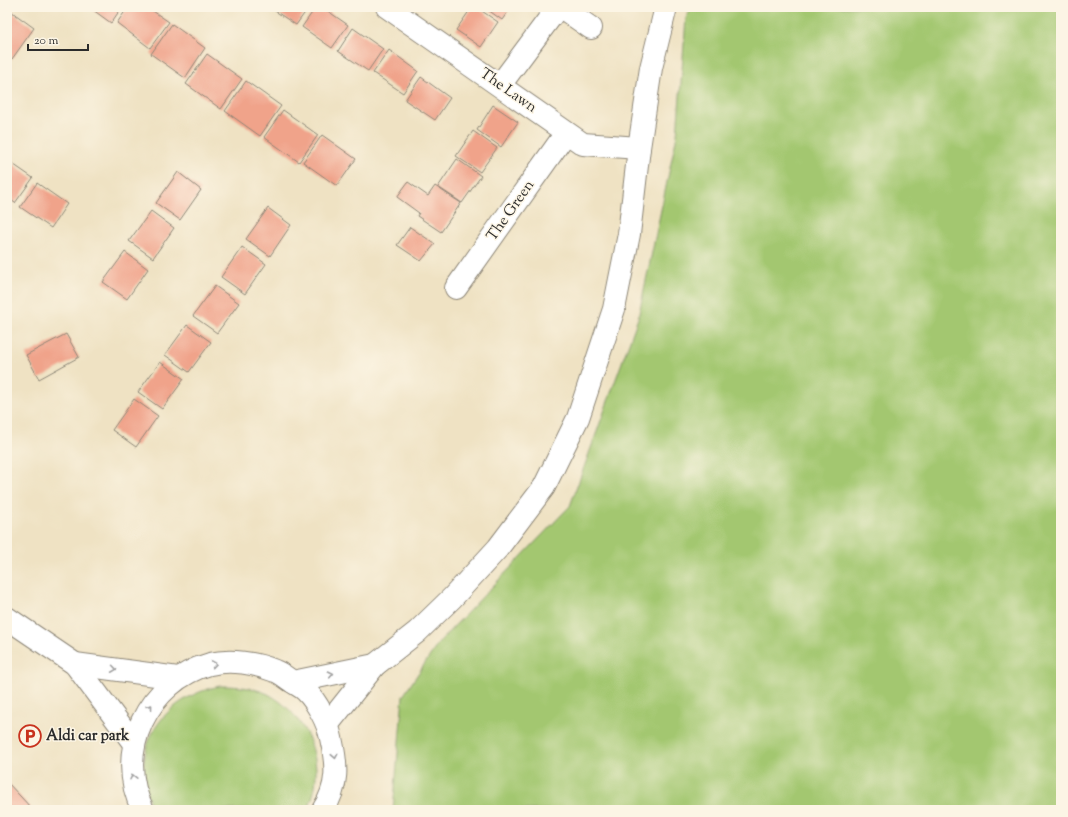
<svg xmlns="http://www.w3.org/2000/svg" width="1068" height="817" font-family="'Sorts Mill Goudy',serif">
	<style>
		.green { fill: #a3c770; stroke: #67794e }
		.building { fill: #f0a38a }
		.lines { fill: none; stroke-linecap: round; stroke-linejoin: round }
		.minor-casing { stroke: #8d8677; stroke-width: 24 }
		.major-casing { stroke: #8d8677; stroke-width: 24 }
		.minor { stroke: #fff; stroke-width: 22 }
		.major { stroke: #fff; stroke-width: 22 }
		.oneway { stroke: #a0a0a0 }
		.labels { text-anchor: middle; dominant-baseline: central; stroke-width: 3; stroke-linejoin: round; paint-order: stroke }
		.street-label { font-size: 15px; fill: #2b2b2b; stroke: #fcf5e5 }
		.poi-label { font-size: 15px; font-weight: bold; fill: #2b2b2b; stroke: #fcf5e5; text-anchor: start }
	</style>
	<rect width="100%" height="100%" fill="#fcf5e5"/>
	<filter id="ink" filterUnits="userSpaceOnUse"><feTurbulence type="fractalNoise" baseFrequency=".025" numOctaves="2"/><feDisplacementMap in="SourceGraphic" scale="8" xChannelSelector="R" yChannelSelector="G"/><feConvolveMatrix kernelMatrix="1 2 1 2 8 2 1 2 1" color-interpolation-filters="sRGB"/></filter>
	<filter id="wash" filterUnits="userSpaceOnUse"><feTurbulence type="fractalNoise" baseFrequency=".012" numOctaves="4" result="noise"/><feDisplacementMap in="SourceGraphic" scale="16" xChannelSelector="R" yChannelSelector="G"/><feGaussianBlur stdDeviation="0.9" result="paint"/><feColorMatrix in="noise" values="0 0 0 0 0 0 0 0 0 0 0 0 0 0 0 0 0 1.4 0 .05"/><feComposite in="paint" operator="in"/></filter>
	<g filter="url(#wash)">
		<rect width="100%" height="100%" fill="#efe2c3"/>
		<g class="green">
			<path d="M692,7H1061V810H393L403,696L440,641L570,506L638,318L677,135L686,18Z"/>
			<path d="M220,686C236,686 253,687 268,694C309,716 329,768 307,810H152C150,802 146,794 145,786C136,734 171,696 220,686Z"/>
		</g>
		<g id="blocks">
			<g class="building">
				<path d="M89,7H122L111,23Z"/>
				<path d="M128,7H147L169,22L150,48L117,23Z"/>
				<path d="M269,7H309L296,25Z"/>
				<path d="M316,7H322L348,25L332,48L302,27Z"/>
				<path d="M472,7H476L498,22L481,47L456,30Z"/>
				<path d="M484,7H511L502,20Z"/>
				<path d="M8,9L34,28L12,59L7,56Z"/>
				<path d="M172,24L205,48L185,78L151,54Z"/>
				<path d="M353,28L383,49L368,71L338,51Z"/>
				<path d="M389,50L418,71L403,93L373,73Z"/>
				<path d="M207,54L242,79L221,109L186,84Z"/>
				<path d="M421,77L450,98L435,120L405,100Z"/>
				<path d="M246,81L281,106L260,136L225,111Z"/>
				<path d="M493,105L518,122L501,147L477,130Z"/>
				<path d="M283,110L318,135L299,162L264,137Z"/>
				<path d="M473,131L497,148L480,172L456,156Z"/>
				<path d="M322,135L356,159L337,186L303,162Z"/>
				<path d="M457,159L481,176L462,203L438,187Z"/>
				<path d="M7,160L33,178L15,203L7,197Z"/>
				<path d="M178,172L201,190L180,220L156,203Z"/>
				<path d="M408,182L428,196L435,186L461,203L441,232L417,216L419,213L397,197Z"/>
				<path d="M37,183L67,204L51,228L20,207Z"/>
				<path d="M268,208L291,225L270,256L246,239Z"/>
				<path d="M151,211L174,228L153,258L129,241Z"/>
				<path d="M410,227L435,244L421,261L397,245Z"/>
				<path d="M242,247L266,264L245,294L221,277Z"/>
				<path d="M125,252L148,269L127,299L103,282Z"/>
				<path d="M215,286L239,303L217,333L193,316Z"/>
				<path d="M187,325L211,342L189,372L165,355Z"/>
				<path d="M66,334L79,357L39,379L26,355Z"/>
				<path d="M160,362L184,379L162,409L138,392Z"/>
				<path d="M134,399L158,416L136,447L112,430Z"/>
				<path d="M7,782L33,810H7Z"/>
			</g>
		</g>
	</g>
	<g filter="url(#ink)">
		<use href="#blocks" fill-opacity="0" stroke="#8d8677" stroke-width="1"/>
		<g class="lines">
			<g class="minor-casing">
				<g id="minor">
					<path d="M387,7L583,144L639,148"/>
					<path d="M561,7L591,28"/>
					<path d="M500,85L558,7"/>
					<path d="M456,288L566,133"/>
					<path d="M293,682L375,665"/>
					<path d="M328,724L375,665L417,632L452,598L498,548L544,487L578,418L614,309L629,234L639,148L651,68L666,7"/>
				</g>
			</g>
			<g class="major-casing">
				<g id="major">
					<path d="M7,618L75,664L133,742"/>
					<path d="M75,664L178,678"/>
					<path d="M143,810C113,752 148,681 210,664C230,659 256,663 275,671C282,673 287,679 293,682C297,685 302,687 306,691C317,702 328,723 331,738C337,765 339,785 323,810"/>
				</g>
			</g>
			<use href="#minor" class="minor"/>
			<use href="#major" class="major"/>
		</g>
		<defs><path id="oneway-chevron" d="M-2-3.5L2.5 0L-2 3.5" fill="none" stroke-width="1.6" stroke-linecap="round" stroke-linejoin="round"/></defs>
		<g class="oneway">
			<use href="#oneway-chevron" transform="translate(214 664) rotate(-9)"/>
			<use href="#oneway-chevron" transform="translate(114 669) rotate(8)"/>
			<use href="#oneway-chevron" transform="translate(331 674) rotate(-12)"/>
			<use href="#oneway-chevron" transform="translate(150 707) rotate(-51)"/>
			<use href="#oneway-chevron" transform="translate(335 756) rotate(79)"/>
			<use href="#oneway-chevron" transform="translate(133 777) rotate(-103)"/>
		</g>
	</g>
	<defs>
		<g id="parking-ring" transform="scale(1.15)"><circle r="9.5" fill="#fcf5e5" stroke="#c8321e" stroke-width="1.5"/><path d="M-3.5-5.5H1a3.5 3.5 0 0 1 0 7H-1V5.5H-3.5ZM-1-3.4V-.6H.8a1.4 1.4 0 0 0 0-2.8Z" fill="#c8321e"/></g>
	</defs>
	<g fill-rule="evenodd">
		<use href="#parking-ring" x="30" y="736"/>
	</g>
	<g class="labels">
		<g class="street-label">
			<text transform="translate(508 91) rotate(35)">The Lawn</text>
			<text transform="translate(511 211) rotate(-55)">The Green</text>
		</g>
		<g class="poi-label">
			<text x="46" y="736">Aldi car park</text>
		</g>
	</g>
	<rect width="1068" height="817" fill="none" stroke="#fcf5e5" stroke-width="24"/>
	<path d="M28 44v6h60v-6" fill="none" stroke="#2b2b2b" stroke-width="2"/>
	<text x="34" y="44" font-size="12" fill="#2b2b2b" stroke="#fcf5e5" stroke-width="3" paint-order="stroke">20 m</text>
</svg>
